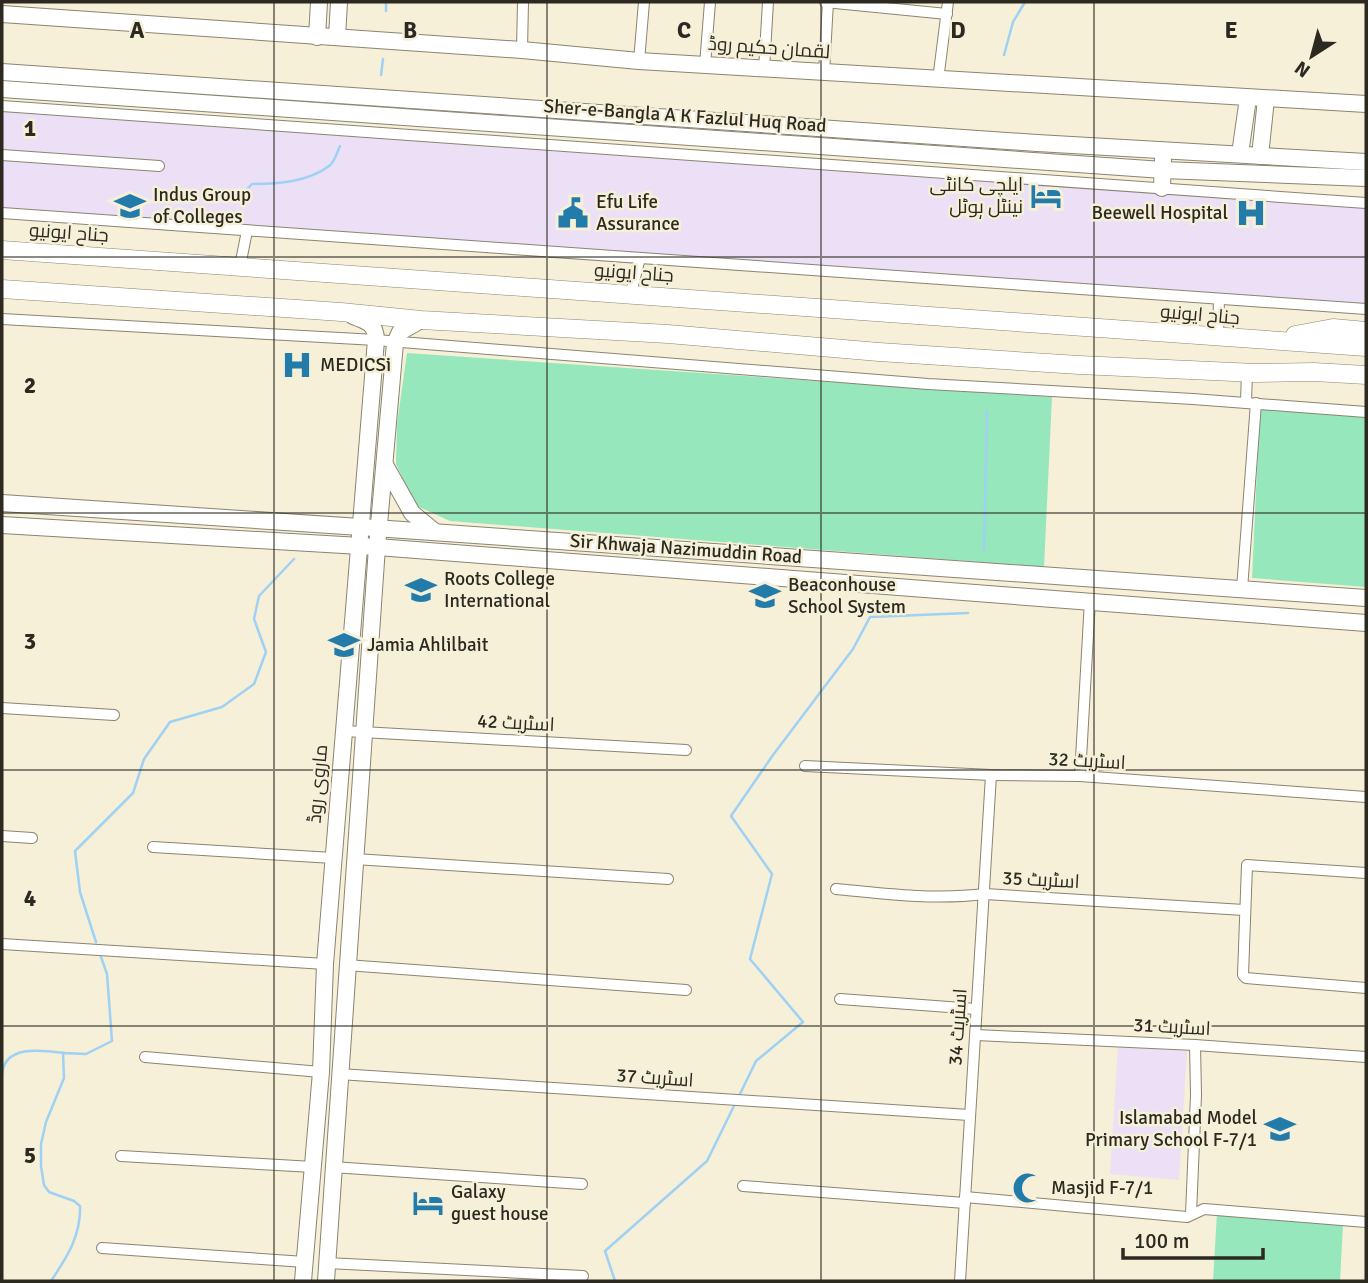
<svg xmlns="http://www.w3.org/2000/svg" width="1368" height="1283" font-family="Signika,Cairo,sans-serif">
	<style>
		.commercial { fill: #ebe0f5 }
		.green { fill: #96e7bb }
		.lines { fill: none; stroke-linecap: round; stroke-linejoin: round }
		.stream { stroke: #9ed1f4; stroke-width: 2.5 }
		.street-casing { stroke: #8a8470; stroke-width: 12 }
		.secondary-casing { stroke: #8a8470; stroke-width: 18 }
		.primary-casing { stroke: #8a8470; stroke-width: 19 }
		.street { stroke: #fff; stroke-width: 10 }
		.secondary { stroke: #fff; stroke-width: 16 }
		.primary { stroke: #fff; stroke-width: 18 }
		.grid { fill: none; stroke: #2b2920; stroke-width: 2; stroke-opacity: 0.55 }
		.labels { text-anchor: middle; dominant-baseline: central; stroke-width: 5; stroke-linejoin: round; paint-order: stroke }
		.street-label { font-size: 19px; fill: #2b2920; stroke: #f6f0d9 }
		.poi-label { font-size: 19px; fill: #2b2920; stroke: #f6f0d9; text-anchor: start }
		.grid-label { font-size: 23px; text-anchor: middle; font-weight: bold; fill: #2b2920; stroke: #f6f0d9; stroke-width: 5; stroke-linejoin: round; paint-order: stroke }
	</style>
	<rect width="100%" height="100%" fill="#f6f0d9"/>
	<g class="commercial">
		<path d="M2,106L1366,203V309L2,213Z"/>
		<path d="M1118,1046L1187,1051L1179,1180L1110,1174Z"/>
	</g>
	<g class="green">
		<path d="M407,353L1052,397L1044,567L450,521L415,505L396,464L397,424Z"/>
		<path d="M1260,406L1366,411V587L1252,578Z"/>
		<path d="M1217,1213L1343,1224L1340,1281H1213Z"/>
	</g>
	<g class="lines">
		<g class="stream">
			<path d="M386,2V11"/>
			<path d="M1004,55L1013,22L1025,2"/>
			<path d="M381,75L383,59"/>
			<path d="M240,197L252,184C278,184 308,182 329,166C335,162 337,152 340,146"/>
			<path d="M984,550L987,411"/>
			<path d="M96,942L80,892L75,851L133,793L144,759L170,722L222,707L254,684L266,652L254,619L259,596L294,559"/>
			<path d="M2,1076C3,1044 42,1050 64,1053"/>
			<path d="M738,1098L756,1061L803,1022L750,959L772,874L731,816L773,755L853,649L870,617L968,613"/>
			<path d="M51,1281C67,1257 81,1236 80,1206L74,1201L49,1192L44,1185L41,1166V1144L46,1122L64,1078L63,1053L86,1054L112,1041L107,974L101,957"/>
			<path d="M615,1281L605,1251L707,1161L734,1106"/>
		</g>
		<g class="street-casing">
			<g id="street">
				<path d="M825,2L947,14"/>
				<path d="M522,50L523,2"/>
				<path d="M639,61L644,2"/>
				<path d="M705,65L710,2"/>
				<path d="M764,69L768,2"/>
				<path d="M824,73L828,2"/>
				<path d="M938,80L948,2"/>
				<path d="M2,106L1366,203"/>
				<path d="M2,155L159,166"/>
				<path d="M2,213L1366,309"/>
				<path d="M240,266L247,231"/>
				<path d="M631,293L640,258"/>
				<path d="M2,319L376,340L928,384L1193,399L1366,412"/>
				<path d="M1218,337L1219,299"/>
				<path d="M1246,402L1247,372"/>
				<path d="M1242,589L1256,403"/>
				<path d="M2,708L114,715"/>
				<path d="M344,731L686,750"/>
				<path d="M805,766L991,775L1080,776L1366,797"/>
				<path d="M1080,776L1090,600"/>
				<path d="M2,836L32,838"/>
				<path d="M153,847L333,858"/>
				<path d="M355,859L668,879"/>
				<path d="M1366,873L1247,865L1243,975L1246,978L1366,988"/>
				<path d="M836,889C886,894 935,900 985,894L1244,910"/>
				<path d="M2,944L325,964"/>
				<path d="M346,965L686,990"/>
				<path d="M840,999L976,1009"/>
				<path d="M976,1035L1195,1045L1366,1057"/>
				<path d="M145,1057L321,1072"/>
				<path d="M339,1074L969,1115"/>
				<path d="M121,1156L313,1167"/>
				<path d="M332,1167L582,1184"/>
				<path d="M743,1186L965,1203"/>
				<path d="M965,1197L1187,1217L1204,1209L1366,1222"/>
				<path d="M1191,1214L1196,1095L1195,1045"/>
				<path d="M102,1248L305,1262"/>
				<path d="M327,1263L583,1276"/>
				<path d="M960,1281L991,775"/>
			</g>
		</g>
		<g class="secondary-casing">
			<g id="secondary">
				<path d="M2,14L522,50L639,61L1366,104"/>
				<path d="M317,37L319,2"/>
				<path d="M337,37L339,2"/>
				<path d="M2,72L1037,143L1366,162"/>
				<path d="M2,89L1163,170L1366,178"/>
				<path d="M1240,154L1248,98"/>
				<path d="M1260,156L1266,99"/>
				<path d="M1162,188L1163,159"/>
				<path d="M385,465L412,513L435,532"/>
				<path d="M2,503L360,527L1366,598"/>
				<path d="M2,525L377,547L1366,623"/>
				<path d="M303,1281L321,1072L325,964L376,340C376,324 367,321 353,316"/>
				<path d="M326,1281L377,547L395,343L400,332L421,320"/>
			</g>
		</g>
		<g class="primary-casing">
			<g id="primary">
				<path d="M2,250L1366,347"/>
				<path d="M2,289L341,312L421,320L668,334L879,352L1079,365L1256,373L1314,372L1366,375"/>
				<path d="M1295,335L1333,328L1366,331"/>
			</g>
		</g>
		<use href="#street" class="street"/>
		<use href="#secondary" class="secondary"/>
		<use href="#primary" class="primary"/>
	</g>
	<path class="grid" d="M274,2V1281M547,2V1281M821,2V1281M1094,2V1281M2,257H1366M2,513H1366M2,770H1366M2,1026H1366"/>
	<defs>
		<g id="hotel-bare" transform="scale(2.415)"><path d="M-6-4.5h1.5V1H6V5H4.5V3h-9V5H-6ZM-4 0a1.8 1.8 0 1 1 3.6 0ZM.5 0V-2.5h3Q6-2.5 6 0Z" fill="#237baa" stroke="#f6f0d9" stroke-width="2.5" paint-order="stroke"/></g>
		<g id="university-bare" transform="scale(2.415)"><path d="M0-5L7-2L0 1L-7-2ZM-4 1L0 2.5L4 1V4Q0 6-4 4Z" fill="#237baa" stroke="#f6f0d9" stroke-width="2.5" paint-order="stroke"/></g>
		<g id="civic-bare" transform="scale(2.415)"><path d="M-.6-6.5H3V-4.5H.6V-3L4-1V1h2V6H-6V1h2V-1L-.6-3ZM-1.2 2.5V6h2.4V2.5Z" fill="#237baa" stroke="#f6f0d9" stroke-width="2.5" paint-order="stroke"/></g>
		<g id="hospital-bare" transform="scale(2.415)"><path d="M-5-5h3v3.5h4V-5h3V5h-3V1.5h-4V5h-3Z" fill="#237baa" stroke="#f6f0d9" stroke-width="2.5" paint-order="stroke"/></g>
		<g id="school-bare" transform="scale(2.415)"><path d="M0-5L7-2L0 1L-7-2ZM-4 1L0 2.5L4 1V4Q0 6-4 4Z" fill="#237baa" stroke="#f6f0d9" stroke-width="2.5" paint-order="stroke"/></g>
		<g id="mosque-bare" transform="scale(2.415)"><path d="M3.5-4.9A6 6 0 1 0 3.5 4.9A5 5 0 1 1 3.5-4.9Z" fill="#237baa" stroke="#f6f0d9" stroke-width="2.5" paint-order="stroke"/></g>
	</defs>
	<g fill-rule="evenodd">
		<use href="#hotel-bare" x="1046" y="196"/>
		<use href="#university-bare" x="130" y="206"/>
		<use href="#civic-bare" x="573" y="213"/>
		<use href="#hospital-bare" x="1251" y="213"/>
		<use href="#hospital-bare" x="297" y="365"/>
		<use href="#university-bare" x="421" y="590"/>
		<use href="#school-bare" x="765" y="596"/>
		<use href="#university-bare" x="344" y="645"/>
		<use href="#school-bare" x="1280" y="1129"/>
		<use href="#mosque-bare" x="1028" y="1188"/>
		<use href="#hotel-bare" x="428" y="1203"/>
	</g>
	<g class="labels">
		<g class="street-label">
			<text transform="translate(769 48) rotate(4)">لقمان حکیم روڈ</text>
			<text transform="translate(685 116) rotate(4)">Sher-e-Bangla A K Fazlul Huq Road</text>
			<text transform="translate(69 233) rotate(4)">جناح ایونیو</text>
			<text transform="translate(634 273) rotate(4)">جناح ایونیو</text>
			<text transform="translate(1200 315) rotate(5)">جناح ایونیو</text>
			<text transform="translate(686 549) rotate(4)">Sir Khwaja Nazimuddin Road</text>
			<text transform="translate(516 723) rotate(3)">اسٹریٹ 42</text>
			<text transform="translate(1087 761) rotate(3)">اسٹریٹ 32</text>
			<text transform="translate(318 784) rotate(-85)">ماروی روڈ</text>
			<text transform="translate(1041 880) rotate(3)">اسٹریٹ 35</text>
			<text transform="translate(958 1027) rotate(-86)">اسٹریٹ 34</text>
			<text transform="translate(1172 1027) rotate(3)">اسٹریٹ 31</text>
			<text transform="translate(655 1078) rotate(4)">اسٹریٹ 37</text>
		</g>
		<g class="poi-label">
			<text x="1023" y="185" text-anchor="end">ایلچی کانٹی<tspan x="1023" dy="22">نینٹل ہوٹل</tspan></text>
			<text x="153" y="195">Indus Group<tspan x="153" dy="22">of Colleges</tspan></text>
			<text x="596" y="202">Efu Life<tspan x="596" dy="22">Assurance</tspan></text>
			<text x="1228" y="213" text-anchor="end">Beewell Hospital</text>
			<text x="320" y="365">MEDICSi</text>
			<text x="444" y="579">Roots College<tspan x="444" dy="22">International</tspan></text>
			<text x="788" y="585">Beaconhouse<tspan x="788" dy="22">School System</tspan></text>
			<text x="367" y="645">Jamia Ahlilbait</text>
			<text x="1257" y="1118" text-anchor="end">Islamabad Model<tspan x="1257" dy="22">Primary School F-7/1</tspan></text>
			<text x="1051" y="1188">Masjid F-7/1</text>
			<text x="451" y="1192">Galaxy<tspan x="451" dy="22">guest house</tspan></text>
		</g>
	</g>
	<g class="grid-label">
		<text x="137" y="38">A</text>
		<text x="410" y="38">B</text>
		<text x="684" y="38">C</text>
		<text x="958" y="38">D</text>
		<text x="1231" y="38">E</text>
		<text x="30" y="136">1</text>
		<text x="30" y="393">2</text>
		<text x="30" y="649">3</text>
		<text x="30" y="906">4</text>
		<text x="30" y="1163">5</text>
	</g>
	<rect width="1368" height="1283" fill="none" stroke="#2b2920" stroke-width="7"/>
	<g transform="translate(1312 56) rotate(216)" stroke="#f6f0d9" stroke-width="5" paint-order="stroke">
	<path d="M0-5L12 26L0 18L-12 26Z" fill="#2b2920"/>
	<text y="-10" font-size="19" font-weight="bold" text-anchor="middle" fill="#2b2920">N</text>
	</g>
	<path d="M1123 1248v10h140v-10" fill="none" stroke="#2b2920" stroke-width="3.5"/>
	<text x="1134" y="1248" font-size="21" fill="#2b2920" stroke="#f6f0d9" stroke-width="5" paint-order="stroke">100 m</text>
</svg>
